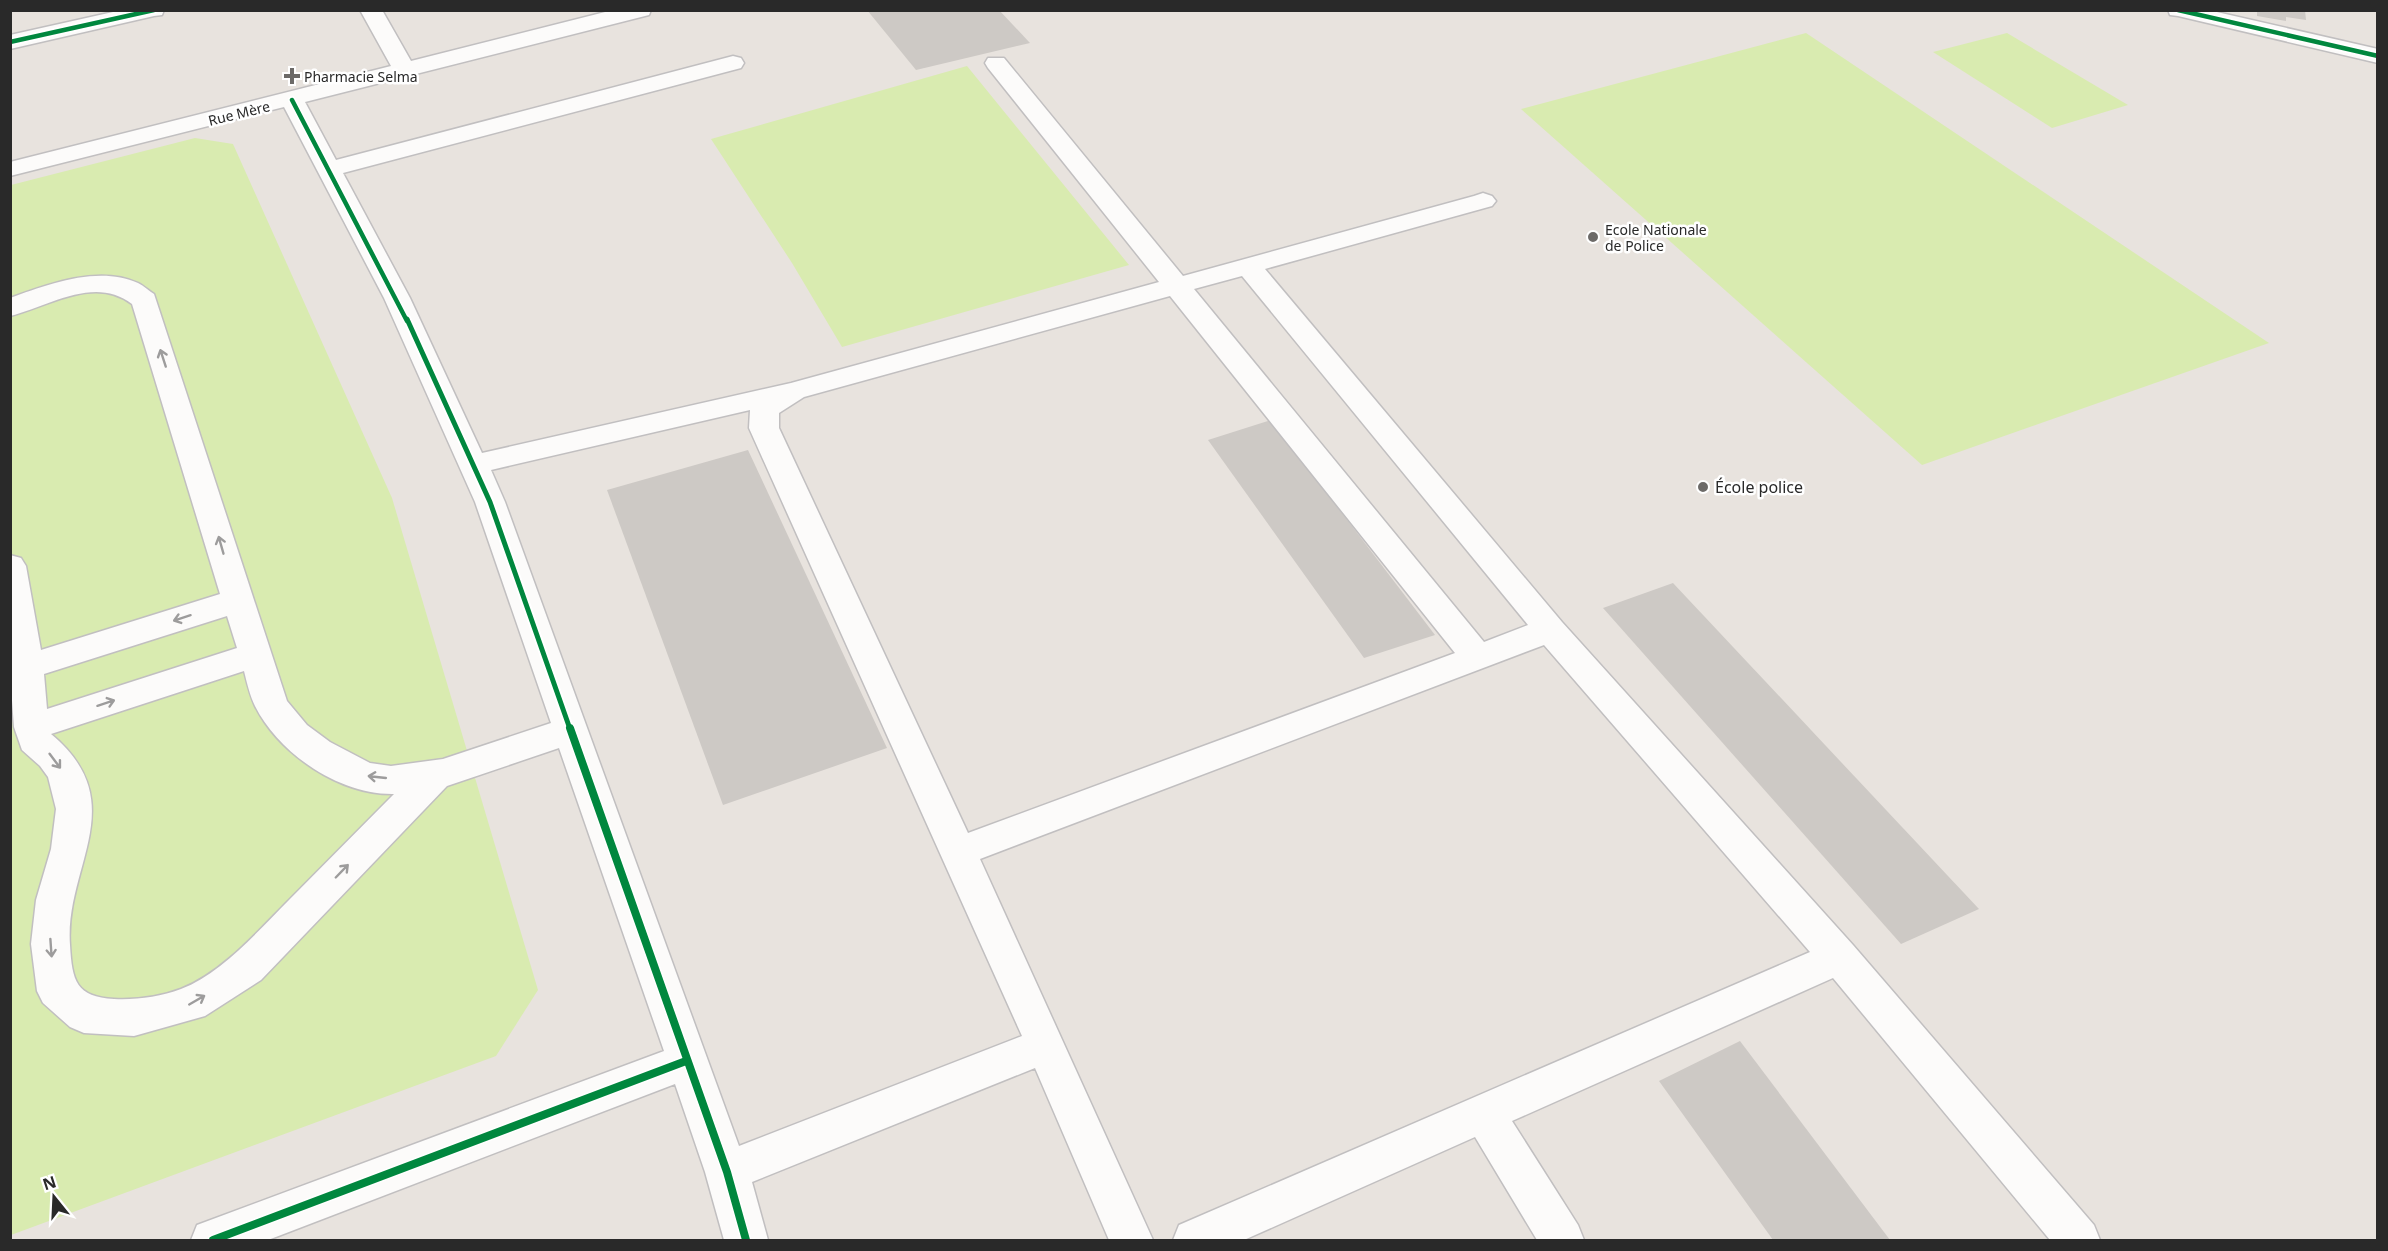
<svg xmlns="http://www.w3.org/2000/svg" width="2388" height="1251" font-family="'Noto Sans',sans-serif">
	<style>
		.pitch { fill: #d9ebb0 }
		.building { fill: #cdc9c5 }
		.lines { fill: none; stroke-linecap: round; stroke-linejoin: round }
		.minor-casing { stroke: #c1bfc0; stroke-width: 3 }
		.minor { fill: #fcfbfa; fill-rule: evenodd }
		.cycleway-far2-casing { stroke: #fff; stroke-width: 8 }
		.cycleway-far1-casing { stroke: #fff; stroke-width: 9 }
		.cycleway-casing { stroke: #fff; stroke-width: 11 }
		.cycleway-far2 { stroke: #00873e; stroke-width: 4.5 }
		.cycleway-far1 { stroke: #00873e; stroke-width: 5 }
		.cycleway { stroke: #00873e; stroke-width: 8 }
		.oneway { stroke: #9d9c9c }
		.poi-dot { fill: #6c6a68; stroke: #fff; stroke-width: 2 }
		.labels { text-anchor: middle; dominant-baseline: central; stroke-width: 5; stroke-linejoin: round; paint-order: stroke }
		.far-poi-label { font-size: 14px; fill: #292929; stroke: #fff; text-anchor: start }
		.far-street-label { font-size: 14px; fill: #292929; stroke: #fff }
		.poi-label { font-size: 16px; fill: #292929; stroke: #fff; text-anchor: start }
	</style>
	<rect width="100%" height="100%" fill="#e8e3de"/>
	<g class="pitch">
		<path d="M1806,33L2269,343L1922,465L1521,109Z"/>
		<path d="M2007,33L2128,105L2052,128L1933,52Z"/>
		<path d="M967,66L1129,265L842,347L792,263L711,139Z"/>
		<path d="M195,138L233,144L392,498L538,990L496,1056L11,1235V185Z"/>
	</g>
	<g class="building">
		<path d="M867,10H999L1030,43L916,70Z"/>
		<path d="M2257,10H2305L2306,20L2286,17V21L2257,16Z"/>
		<path d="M1271,420L1435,635L1364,658L1208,440Z"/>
		<path d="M748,450L887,748L723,805L607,490Z"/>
		<path d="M1673,583L1979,909L1901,944L1603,608Z"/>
		<path d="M1740,1041L1890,1240H1773L1659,1081Z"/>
	</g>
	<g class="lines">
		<g class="minor-casing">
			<g id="minor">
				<path d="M122,10H164L162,15L154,16L10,49V35Z"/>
				<path d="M360,10H382L411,61L613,10H651L649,15L305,102L336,160L733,56L741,58L744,63L741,68L343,173L410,298L482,453L791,383L1159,282L988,68L985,63L988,58H1004L1183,276L1474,196L1483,193L1492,196L1496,201L1492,206L1265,269L1562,622L1853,945L2094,1225L2100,1240H2050L1833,978L1512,1121L1578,1225L1584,1240H1537L1475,1137L1244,1240H1173L1179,1225L1810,952L1544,645L980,859L1153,1240H1109L1035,1068L752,1182L768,1240H724L705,1172L675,1084L268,1240H191L197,1225L664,1051L559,748L447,786L261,980L205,1016L134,1036L84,1033L70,1027L43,1003L37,991L31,944L36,900L51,849L56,809L48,777L40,766L22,750L14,727L10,674V555L21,558L26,566L41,650L220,594L132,304C95,275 49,306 10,316V298C48,284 99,265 138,283C144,286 149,291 154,294L287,701L307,725L330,742L370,763L391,766L443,759L551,723L475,502L384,298L284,107L10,176V162L391,66ZM1242,276L1528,625L1484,642L1194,289ZM1170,296L1455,653L968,833L779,428V413L804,397ZM750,410L749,428L1022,1036L739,1146L505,502L491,470ZM227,616L237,648L47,709L44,674ZM244,671C247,683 250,696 255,706C279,754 340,795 394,794C359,829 324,865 289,900C258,931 222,973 181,989C160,997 136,1000 114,999C76,997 72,981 70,945C64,867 134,803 51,734Z"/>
				<path d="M2168,10H2208L2378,49V63L2178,16L2170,15Z"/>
			</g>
		</g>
		<use href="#minor" class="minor"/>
		<g class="cycleway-far2-casing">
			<g id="cycleway-far2">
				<path d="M2178,10L2378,56"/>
				<path d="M10,42L154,10"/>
				<path d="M292,100L407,321"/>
			</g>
		</g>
		<g class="cycleway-far1-casing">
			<path id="cycleway-far1" d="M407,319L490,502L570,729"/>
		</g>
		<g class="cycleway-casing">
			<g id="cycleway">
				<path d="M570,728L727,1172L746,1240"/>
				<path d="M213,1240L686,1061"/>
			</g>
		</g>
		<use href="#cycleway-far2" class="cycleway-far2"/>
		<use href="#cycleway-far1" class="cycleway-far1"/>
		<use href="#cycleway" class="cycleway"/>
	</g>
	<defs><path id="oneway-shaft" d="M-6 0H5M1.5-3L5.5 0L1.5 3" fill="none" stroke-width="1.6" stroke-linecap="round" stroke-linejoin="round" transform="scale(1.5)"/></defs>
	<g class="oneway">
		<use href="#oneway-shaft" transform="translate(163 358) rotate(-108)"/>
		<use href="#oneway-shaft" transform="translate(221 545) rotate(-106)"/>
		<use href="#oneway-shaft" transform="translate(182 618) rotate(162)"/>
		<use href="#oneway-shaft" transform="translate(106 703) rotate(-18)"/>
		<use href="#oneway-shaft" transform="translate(55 761) rotate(53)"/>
		<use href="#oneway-shaft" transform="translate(377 777) rotate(-174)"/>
		<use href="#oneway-shaft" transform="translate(342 871) rotate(-46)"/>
		<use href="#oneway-shaft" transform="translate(51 948) rotate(86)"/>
		<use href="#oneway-shaft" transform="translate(197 1000) rotate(-30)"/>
	</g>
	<g class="poi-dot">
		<path d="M289 67h6v6h6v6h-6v6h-6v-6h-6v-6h6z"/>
		<circle cx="1593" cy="237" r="6"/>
		<circle cx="1703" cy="487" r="6"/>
	</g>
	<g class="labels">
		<g class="far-poi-label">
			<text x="304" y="76">Pharmacie Selma</text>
			<text x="1605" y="229">Ecole Nationale<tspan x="1605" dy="16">de Police</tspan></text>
		</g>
		<g class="far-street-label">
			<text transform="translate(239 113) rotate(-14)">Rue Mère</text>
		</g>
		<g class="poi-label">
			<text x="1715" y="487">École police</text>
		</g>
	</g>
	<rect width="2388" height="1251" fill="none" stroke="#292929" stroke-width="24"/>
	<g transform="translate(54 1197) rotate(342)" stroke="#ffffff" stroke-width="4.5" paint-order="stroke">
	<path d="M0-4.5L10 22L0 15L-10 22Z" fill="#292929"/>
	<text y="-9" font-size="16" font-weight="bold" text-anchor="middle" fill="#292929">N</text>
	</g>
</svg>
